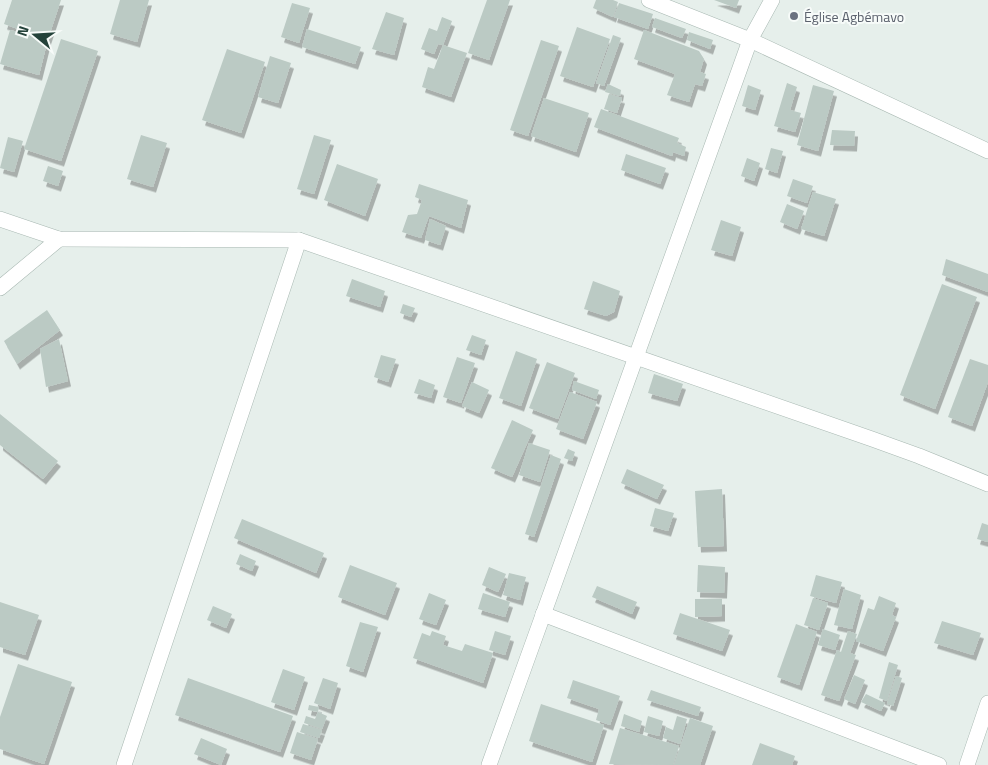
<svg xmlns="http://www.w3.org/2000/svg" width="988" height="765" font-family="'Titillium Web',sans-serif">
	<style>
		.building { fill: #bbcac4; filter: url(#shadow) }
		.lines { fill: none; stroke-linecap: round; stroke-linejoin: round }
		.street-casing { stroke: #a8b8b2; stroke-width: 16 }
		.street { stroke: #fff; stroke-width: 15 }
		.worship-dot { fill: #6b7280; stroke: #f7fbf9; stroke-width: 2 }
		.labels { text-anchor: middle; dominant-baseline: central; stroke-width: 4; stroke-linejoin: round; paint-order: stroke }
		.worship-label { font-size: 14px; fill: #5b616d; stroke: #f7fbf9; text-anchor: start }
	</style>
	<defs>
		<filter id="shadow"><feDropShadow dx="3" dy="5.5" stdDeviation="0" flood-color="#0004"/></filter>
	</defs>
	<rect width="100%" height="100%" fill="#e6efeb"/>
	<g class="building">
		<path d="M12,0H61L48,39L39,75L0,64L10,30L46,39L4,24Z"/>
		<path d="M120,0H149L137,42L110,34Z"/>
		<path d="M487,0H510L489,60L468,53Z"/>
		<path d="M596,0H613L618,2L613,17L593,8Z"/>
		<path d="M714,0H739L736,8Z"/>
		<path d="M292,3L310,8L299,43L281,37Z"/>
		<path d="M619,3L653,14L648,29L614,17Z"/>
		<path d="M386,12L404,18L394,55L372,49Z"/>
		<path d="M442,17L452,21L443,45L438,44L434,54L421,49L429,28L437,31Z"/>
		<path d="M655,18L686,29L682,38L652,27Z"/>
		<path d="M577,27L610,39L593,87L560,76Z"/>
		<path d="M307,29L361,47L355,64L302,47Z"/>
		<path d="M644,30L699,51L704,59L700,72L706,74L702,86L695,84L689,102L667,95L675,74L634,59Z"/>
		<path d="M689,32L713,40L710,49L687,40Z"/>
		<path d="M613,35L621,38L604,86L596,83Z"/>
		<path d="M61,39L98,51L61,161L24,149Z"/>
		<path d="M541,40L559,46L528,136L510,130Z"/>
		<path d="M443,45L467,53L451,97L422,87L428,67L434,69Z"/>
		<path d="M227,49L265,62L241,133L202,120Z"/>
		<path d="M270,56L291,63L278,103L258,97Z"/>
		<path d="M787,83L797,87L790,110L801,113L795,132L774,126Z"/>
		<path d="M608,84L621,90L620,96L605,92Z"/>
		<path d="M748,85L761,90L755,110L742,106Z"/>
		<path d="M813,85L834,91L818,151L797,145Z"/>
		<path d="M609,94L622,98L617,113L604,109Z"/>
		<path d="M544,98L589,113L576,152L531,136Z"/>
		<path d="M601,109L679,138L677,143L686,147L684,156L673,152L672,156L594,127Z"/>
		<path d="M832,130L855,131L854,146L830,145Z"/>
		<path d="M141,135L167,143L153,187L127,179Z"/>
		<path d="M314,135L331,140L314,194L297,189Z"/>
		<path d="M8,137L23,141L14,172L0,168Z"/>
		<path d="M771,148L783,151L777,173L765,169Z"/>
		<path d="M626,154L666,168L660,184L621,170Z"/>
		<path d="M747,158L760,163L754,181L741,176Z"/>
		<path d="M337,164L378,179L365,216L324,200Z"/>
		<path d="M48,166L63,171L58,186L43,181Z"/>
		<path d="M793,179L813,186L807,203L787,196Z"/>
		<path d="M419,184L468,200L461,228L429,216L421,238L402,232L408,215L417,214L422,200L415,197Z"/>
		<path d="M813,192L836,199L824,236L801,229Z"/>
		<path d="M787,204L804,211L797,229L780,222Z"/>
		<path d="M430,219L446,226L440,245L425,240Z"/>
		<path d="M721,220L741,227L732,256L711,250Z"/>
		<path d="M946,259L988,274V292L942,275Z"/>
		<path d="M352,279L385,291L380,307L346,296Z"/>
		<path d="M593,281L620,291L614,312L606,316L584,309Z"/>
		<path d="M942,284L977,297L935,409L900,395Z"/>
		<path d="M403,304L415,308L411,317L400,313Z"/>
		<path d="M47,310L60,330L17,364L4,341Z"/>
		<path d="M472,335L486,340L481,355L466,350Z"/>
		<path d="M59,339L68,381L46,387L40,349Z"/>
		<path d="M516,351L537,359L521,406L499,398Z"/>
		<path d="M381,355L396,359L388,382L374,377Z"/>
		<path d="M457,357L475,363L461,403L443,397Z"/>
		<path d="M970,359L988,365V382L972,426L948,417Z"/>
		<path d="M547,362L575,373L558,419L529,408Z"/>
		<path d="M654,374L683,384L677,401L648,393Z"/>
		<path d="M419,379L435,385L431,398L414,393Z"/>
		<path d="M574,381L599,390L596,399L572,390Z"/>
		<path d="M472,382L489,390L479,413L462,406Z"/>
		<path d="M570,392L597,402L583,439L556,429Z"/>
		<path d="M0,414L58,461L43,479L0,445Z"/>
		<path d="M512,420L533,430L512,477L491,468Z"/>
		<path d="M529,443L550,450L540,482L519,475Z"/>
		<path d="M568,449L575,452L572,461L564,458Z"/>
		<path d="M551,455L561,459L534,537L525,534Z"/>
		<path d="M627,469L664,485L657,499L621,483Z"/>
		<path d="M722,489L724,546L698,547L695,491Z"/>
		<path d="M655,508L674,513L668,531L650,526Z"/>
		<path d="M242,519L324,553L316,573L234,538Z"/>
		<path d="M982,523L988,525V542L977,539Z"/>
		<path d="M240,554L256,561L252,571L236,564Z"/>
		<path d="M350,565L397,583L385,615L338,597Z"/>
		<path d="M698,565L725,567L724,593L697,592Z"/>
		<path d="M489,567L506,574L498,592L482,585Z"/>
		<path d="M509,573L526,577L520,600L503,595Z"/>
		<path d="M816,575L842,582L836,603L810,596Z"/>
		<path d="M597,586L637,602L632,614L592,597Z"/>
		<path d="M844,589L861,595L852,629L834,625Z"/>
		<path d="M429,593L446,600L436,625L419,619Z"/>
		<path d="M483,593L510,602L505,617L478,609Z"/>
		<path d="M879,596L896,603L892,615L896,617L883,651L856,641L868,608L874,610Z"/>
		<path d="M813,598L828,603L819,630L804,625Z"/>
		<path d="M695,599H722V616L695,617Z"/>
		<path d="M0,602L39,615L25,655L0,647Z"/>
		<path d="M213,606L232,614L226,628L207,620Z"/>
		<path d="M680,613L730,630L722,651L673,634Z"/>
		<path d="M942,621L981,633L973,655L934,643Z"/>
		<path d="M360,622L378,627L363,672L346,666Z"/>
		<path d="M796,624L817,632L799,685L777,677Z"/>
		<path d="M823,629L840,635L835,650L818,645Z"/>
		<path d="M432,631L446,636L443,645L462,651L465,644L493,653L483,683L413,658L422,633L430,636Z"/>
		<path d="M495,631L511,636L505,655L489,650Z"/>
		<path d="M848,631L857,634L850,653L856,655L839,701L821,695L837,650L841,652Z"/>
		<path d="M889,662L898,665L887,701L879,698Z"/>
		<path d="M18,664L72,682L44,764L0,749V717Z"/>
		<path d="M283,669L305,677L294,710L271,702Z"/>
		<path d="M854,675L865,680L855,704L844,699Z"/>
		<path d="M896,676L902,678L893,706L887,704Z"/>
		<path d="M188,678L293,716L280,752L175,715Z"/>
		<path d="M323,678L338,683L330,709L314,703Z"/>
		<path d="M573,680L620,696L610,725L596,720L599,709L567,698Z"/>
		<path d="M651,690L701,707L698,716L647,700Z"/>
		<path d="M866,694L885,703L881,711L861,702Z"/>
		<path d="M541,704L604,725L592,762L529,741Z"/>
		<path d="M309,705L319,707L318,712L308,710Z"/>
		<path d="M318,712L327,716L322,729L304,723L306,716L315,719Z"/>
		<path d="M624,714L642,721L639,732L621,726Z"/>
		<path d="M648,716L663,721L659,736L644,732Z"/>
		<path d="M677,716L687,719L680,744L663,738L666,727L673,730Z"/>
		<path d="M690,718L713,726L700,765H674Z"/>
		<path d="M303,724L322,730L319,738L300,732Z"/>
		<path d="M620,728L679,746L673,765L609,764Z"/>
		<path d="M297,732L318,739L311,760L290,753Z"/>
		<path d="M201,738L227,749L221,765L194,754Z"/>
		<path d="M760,743L795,756L792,765H752Z"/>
	</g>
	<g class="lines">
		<g class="street-casing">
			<g id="street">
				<path d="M649,0L750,40L988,151"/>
				<path d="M0,219L59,239L299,240L872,439L919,456L988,484"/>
				<path d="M0,288L59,239"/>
				<path d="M543,614L939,765"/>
				<path d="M124,765L299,240"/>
				<path d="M489,765L740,68L750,40L772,0"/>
				<path d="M967,765L988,703"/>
			</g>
		</g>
		<use href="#street" class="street"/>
	</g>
	<circle class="worship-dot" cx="794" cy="16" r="5"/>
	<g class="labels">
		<g class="worship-label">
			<text x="804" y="16">Église Agbémavo</text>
		</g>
	</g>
	<g transform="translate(35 35) rotate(288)" stroke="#f7fbf9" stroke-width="4" paint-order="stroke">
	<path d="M0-4L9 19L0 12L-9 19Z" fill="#24423a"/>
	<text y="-8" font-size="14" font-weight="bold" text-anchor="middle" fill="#24423a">N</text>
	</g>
</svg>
